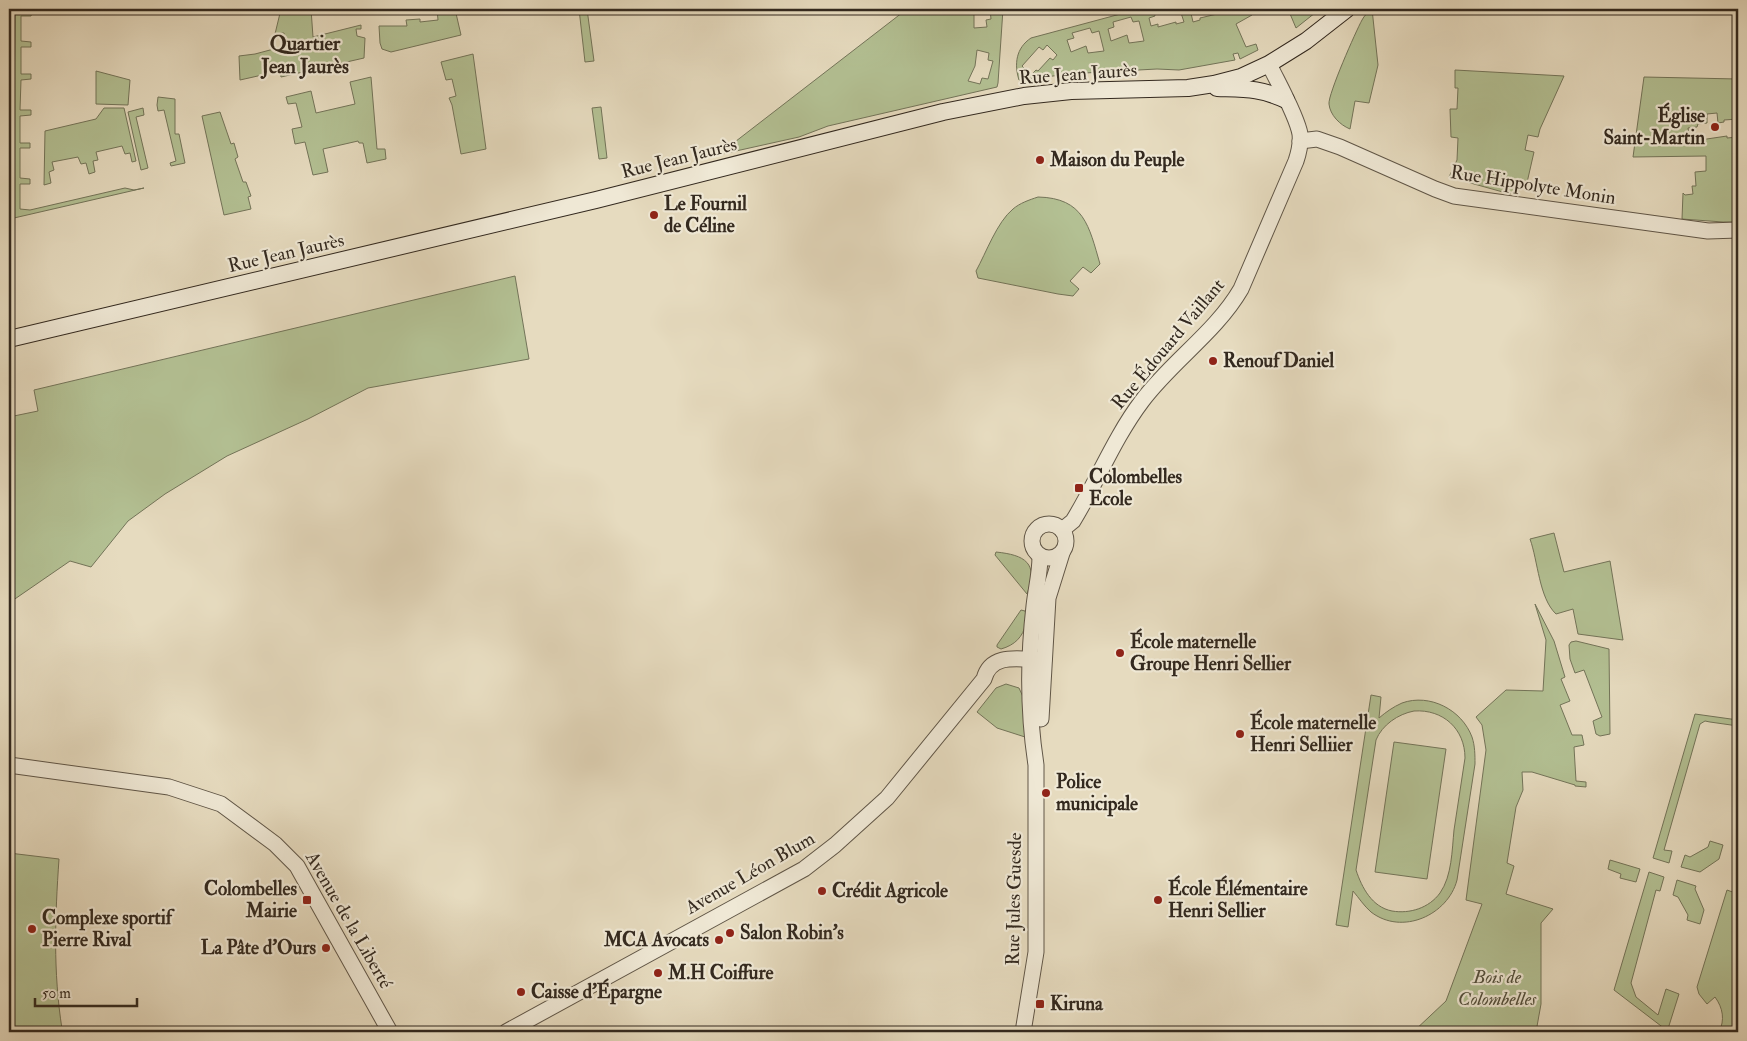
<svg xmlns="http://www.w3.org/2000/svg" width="1747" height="1041" font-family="'IM FELL Double Pica',serif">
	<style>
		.green { fill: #b3c093; stroke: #737459; fill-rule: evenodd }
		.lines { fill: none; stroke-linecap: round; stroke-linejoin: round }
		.tertiary-casing { stroke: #605647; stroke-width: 17 }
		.secondary-casing { stroke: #33291f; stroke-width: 18 }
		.tertiary { stroke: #efe8d5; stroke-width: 15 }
		.secondary { stroke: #efe8d5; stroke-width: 16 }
		.poi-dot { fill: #8f2418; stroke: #efe8d5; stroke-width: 2 }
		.labels { text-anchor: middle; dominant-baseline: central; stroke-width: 4.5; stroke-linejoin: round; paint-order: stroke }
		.street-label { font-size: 19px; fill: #33291f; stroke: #efe8d5 }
		.poi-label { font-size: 19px; font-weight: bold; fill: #33291f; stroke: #efe8d5; text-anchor: start }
		.park-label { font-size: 19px; font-style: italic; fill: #534f3c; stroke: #efe8d5 }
		.neighbourhood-label { font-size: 20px; font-weight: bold; fill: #33291f; stroke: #efe8d5 }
	</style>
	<rect width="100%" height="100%" fill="#e6dbbf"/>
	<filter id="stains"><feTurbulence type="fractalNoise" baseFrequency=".004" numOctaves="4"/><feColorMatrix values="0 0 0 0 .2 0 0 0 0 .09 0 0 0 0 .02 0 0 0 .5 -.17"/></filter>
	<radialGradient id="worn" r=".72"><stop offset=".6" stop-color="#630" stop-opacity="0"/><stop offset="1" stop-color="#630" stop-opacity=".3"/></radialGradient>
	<g class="green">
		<path d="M15,9H45V13H32L31,16H21V41L31,42V47H21V74H31V79L21,80L20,110H31V115L20,116V143H30V148H20V178L30,179V184H20V209L30,210L125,188L134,190L144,188L14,218L13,311H9V115H14Z"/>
		<path d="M281,9H311L313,37L361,25V29H356L357,36L365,38L364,58L281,77L280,71L240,80L239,56L255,54L285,46L284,33L275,34Z"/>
		<path d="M437,9H455L461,35L391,52L382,49L380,43L379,26H407L406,20L420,19V22L438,20Z"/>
		<path d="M579,9H587L594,61L585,62Z"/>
		<path d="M907,9H974V28L987,27L986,20L991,19L990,9H1003L998,83L997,87L828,126L799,137L718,155ZM977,50L989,53L988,60L993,61L988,79L982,78L980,84L968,81L975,66Z"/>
		<path d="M1139,9H1163L1154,11L1155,16L1149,18L1151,26L1158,24V27L1176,22V24L1184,22L1180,10L1174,11L1173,9H1190L1193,22L1200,20V18L1217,14V13L1224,11L1223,9H1250L1252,15L1236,24L1246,47L1256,44L1258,50L1240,59L1238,53L1233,54L1235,60L1179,70L1157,69L1101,72L1070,74L1019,80C1014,64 1016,48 1031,38ZM1131,17L1133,22L1139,21L1144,41L1129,43L1127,35L1111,41L1108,29L1114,27L1113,22ZM1090,28L1092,33L1099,31L1104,51L1088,53L1086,46L1071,52L1067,40L1074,38L1072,33ZM1047,45L1057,55L1053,60L1050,58L1038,71L1036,70L1031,75L1022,66L1039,47L1043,50Z"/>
		<path d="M1288,9H1320L1296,28Z"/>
		<path d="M1372,9L1378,65L1369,103L1355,101L1350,129C1340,125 1330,115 1329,104C1328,94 1356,31 1362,20C1364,16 1368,12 1372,9Z"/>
		<path d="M473,54L486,149L461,154L452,105L449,98L456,96L452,79L446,80L441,62Z"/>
		<path d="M1455,70L1564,76L1540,129L1538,137L1528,135L1525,150L1534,152L1526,187L1510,194L1449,177L1457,160L1458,138L1451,137L1450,109H1457L1458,88H1455Z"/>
		<path d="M96,71L130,80L128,105L96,104Z"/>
		<path d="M371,77L377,149H385L386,159L367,163L363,143H359L358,141L323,149L328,172L313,175L305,142L295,144L292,129L302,127L296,103L288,104L286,97L311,91L316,113L355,104L350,82Z"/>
		<path d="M1644,77L1738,79V119L1724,120V122L1718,123L1717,113L1707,114V123L1698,124L1697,127L1688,128L1690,140L1699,139L1700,140L1727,136V138L1738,137V152L1736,154L1738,177V222H1723L1682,219L1683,193L1685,195L1693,194L1692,186H1696L1695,172L1706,171V156L1633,157Z"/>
		<path d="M158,97L175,99V134H179L185,163L171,166L170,163L176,161L164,110L158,111L157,105Z"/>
		<path d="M601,107L607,158L599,159L592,108Z"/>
		<path d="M104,108H124L136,161L132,162L130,153L125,154L122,146L96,152L98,160L93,161L95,172L89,174L86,163L81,164L78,157L52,162L54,170L49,172L51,183L44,185L45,131L96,119Z"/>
		<path d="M143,108L144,115L136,117L148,168L141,170L128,112Z"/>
		<path d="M220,112L231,144L234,143L238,157L235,159L243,182H246L251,196L248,197L251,209L224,215L202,116Z"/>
		<path d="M1038,197C1084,198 1089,226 1100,264L1091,273L1083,267L1070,281L1079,289L1073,296L1058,294L978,278L976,271C986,253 997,222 1013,209C1020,203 1029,200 1038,197Z"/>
		<path d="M515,276L529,359L368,388L308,419L227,456L165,494L128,521L91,567L70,561L9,603V417L38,411L34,390Z"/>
		<path d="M1554,533L1564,572L1610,561L1623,640L1578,634L1573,609L1556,614C1539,598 1538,561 1530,539Z"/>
		<path d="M996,552C1025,555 1039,563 1027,594L995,555Z"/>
		<path d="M1535,604L1554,641L1565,677L1561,679L1570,701L1560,705L1572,735H1582L1584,745L1574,747L1576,781L1586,782V787L1575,786V785L1532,772H1522L1523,790L1516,807L1507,863L1514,866L1506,894L1553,909L1541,923V1004L1536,1032H1413L1446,1001L1482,904L1466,900L1486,750L1482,725L1476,717L1506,690L1543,691L1546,640Z"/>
		<path d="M1021,610L1025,611C1028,616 1026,618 1026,623C1023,637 1015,645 1001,649L997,647V645Z"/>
		<path d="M1576,641L1609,649L1610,734L1600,736L1596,734L1593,721L1602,717L1584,670L1575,673L1570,659L1569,645L1571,642Z"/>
		<path d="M1006,684L1019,688L1024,699L1025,737L997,728L977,712L996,688Z"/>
		<path d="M1371,695L1381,697L1379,718C1386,712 1393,707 1402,703C1430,693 1462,710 1472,737C1475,746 1475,755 1475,764L1457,880C1448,915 1402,936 1371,912C1364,906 1359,898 1353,891L1348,927L1336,925ZM1414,711C1443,709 1465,729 1465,758C1461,782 1458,806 1454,830C1452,850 1452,876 1440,893C1429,908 1410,914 1392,911C1372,907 1362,888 1356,870L1376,740C1382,725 1398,714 1414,711Z"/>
		<path d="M1695,714L1738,720V726L1710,722L1705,721L1700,724L1664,850L1672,851L1669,863L1653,858Z"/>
		<path d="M1394,742L1446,749L1427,879L1375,872Z"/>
		<path d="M1710,841L1723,845L1719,859L1700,872L1681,867L1685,855L1690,857L1708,847Z"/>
		<path d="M9,853L59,859C55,917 53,971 62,1029H57V1032H9Z"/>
		<path d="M1610,860L1640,869L1636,882L1620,878L1621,874L1608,869Z"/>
		<path d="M1649,872L1664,877L1660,891L1656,890L1631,983L1636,997L1658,1015L1666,989L1679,994L1667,1032H1664L1665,1029L1614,990Z"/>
		<path d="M1677,880L1696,886L1695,889L1704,910L1700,924L1687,920L1688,915L1678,897L1673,895Z"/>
		<path d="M1727,890L1738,894V1032H1719C1725,1020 1723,1008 1715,997L1707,1004L1699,994L1697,987Z"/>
	</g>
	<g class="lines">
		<g class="tertiary-casing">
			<g id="tertiary">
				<path d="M1300,141L1317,139L1340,147L1435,189L1454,196L1708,231L1738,230"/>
				<circle cx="1049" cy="541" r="17"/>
				<path d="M1062,530L1073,521C1097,482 1114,438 1142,401C1172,361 1216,332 1241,289L1296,161C1299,152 1301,143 1300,134C1297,116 1277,81 1269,64"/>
				<path d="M1041,719L1048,598L1062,553"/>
				<path d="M9,765L169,787L221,804L275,844L297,866L390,1032"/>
				<path d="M506,1032L804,869L835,845L887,798L984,679C991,651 1022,660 1044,660"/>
				<path d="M1023,1032L1036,952V765C1028,713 1028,658 1034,606C1036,588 1040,574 1040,556"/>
			</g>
		</g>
		<g class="secondary-casing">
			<g id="secondary">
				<path d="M1217,88C1246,89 1260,88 1286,100"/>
				<path d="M9,339L596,200L943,112L1024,96L1071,91L1188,88L1214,84L1241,77L1269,64L1306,41L1347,9"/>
			</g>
		</g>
		<use href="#tertiary" class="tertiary"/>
		<use href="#secondary" class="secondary"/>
	</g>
	<g class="poi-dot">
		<circle cx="1715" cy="127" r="5"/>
		<circle cx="1040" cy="160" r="5"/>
		<circle cx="654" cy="215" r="5"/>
		<circle cx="1213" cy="361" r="5"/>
		<rect x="1074" y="483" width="10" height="10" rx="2.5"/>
		<circle cx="1120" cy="653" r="5"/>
		<circle cx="1240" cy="734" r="5"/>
		<circle cx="1046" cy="793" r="5"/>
		<circle cx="822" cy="891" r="5"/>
		<rect x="302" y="895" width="10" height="10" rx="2.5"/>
		<circle cx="1158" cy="900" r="5"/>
		<circle cx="32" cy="929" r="5"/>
		<circle cx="730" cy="933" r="5"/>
		<circle cx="719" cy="940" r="5"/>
		<circle cx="326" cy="948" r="5"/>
		<circle cx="658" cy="973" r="5"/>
		<circle cx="521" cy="992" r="5"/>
		<rect x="1035" y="999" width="10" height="10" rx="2.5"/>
	</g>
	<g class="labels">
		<g class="street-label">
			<text transform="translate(1078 74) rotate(-4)">Rue Jean Jaurès</text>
			<text transform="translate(679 158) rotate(-14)">Rue Jean Jaurès</text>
			<text transform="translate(1533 185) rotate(9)">Rue Hippolyte Monin</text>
			<text transform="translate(286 253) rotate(-13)">Rue Jean Jaurès</text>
			<text transform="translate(1168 344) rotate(-50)">Rue Édouard Vaillant</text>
			<text transform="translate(750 873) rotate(-30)">Avenue Léon Blum</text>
			<text transform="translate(1014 899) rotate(-89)">Rue Jules Guesde</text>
			<text transform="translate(349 920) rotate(60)">Avenue de la Liberté</text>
		</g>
		<g class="poi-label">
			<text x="1705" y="116" text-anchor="end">Église<tspan x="1705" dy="22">Saint-Martin</tspan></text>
			<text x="1050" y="160">Maison du Peuple</text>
			<text x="664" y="204">Le Fournil<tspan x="664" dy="22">de Céline</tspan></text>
			<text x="1223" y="361">Renouf Daniel</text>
			<text x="1089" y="477">Colombelles<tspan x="1089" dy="22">Ecole</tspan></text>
			<text x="1130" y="642">École maternelle<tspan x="1130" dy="22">Groupe Henri Sellier</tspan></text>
			<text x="1250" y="723">École maternelle<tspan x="1250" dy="22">Henri Selliier</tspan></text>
			<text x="1056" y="782">Police<tspan x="1056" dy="22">municipale</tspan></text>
			<text x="297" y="889" text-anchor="end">Colombelles<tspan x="297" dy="22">Mairie</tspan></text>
			<text x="1168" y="889">École Élémentaire<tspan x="1168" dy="22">Henri Sellier</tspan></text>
			<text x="832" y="891">Crédit Agricole</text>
			<text x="42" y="918">Complexe sportif<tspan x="42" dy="22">Pierre Rival</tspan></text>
			<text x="740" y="933">Salon Robin's</text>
			<text x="709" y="940" text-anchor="end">MCA Avocats</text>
			<text x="316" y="948" text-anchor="end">La Pâte d'Ours</text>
			<text x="668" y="973">M.H Coiffure</text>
			<text x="531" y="992">Caisse d'Épargne</text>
			<text x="1050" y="1004">Kiruna</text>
		</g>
		<g class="park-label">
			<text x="1497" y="977">Bois de<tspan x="1497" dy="22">Colombelles</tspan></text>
		</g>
		<g class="neighbourhood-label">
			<text x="305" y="43">Quartier<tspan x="305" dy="23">Jean Jaurès</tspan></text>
		</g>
	</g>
	<rect width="1747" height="1041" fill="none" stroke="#e6dbbf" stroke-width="30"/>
	<rect x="10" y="10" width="1727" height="1021" fill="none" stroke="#33291f" stroke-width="2.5"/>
	<rect x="15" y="15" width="1717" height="1011" fill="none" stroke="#33291f"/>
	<path d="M35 998v8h102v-8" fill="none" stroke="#33291f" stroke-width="2.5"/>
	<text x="42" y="998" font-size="15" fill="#33291f" stroke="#efe8d5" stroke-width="4" paint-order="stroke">50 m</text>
	<rect width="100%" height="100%" filter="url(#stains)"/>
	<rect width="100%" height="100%" fill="url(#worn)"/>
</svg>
